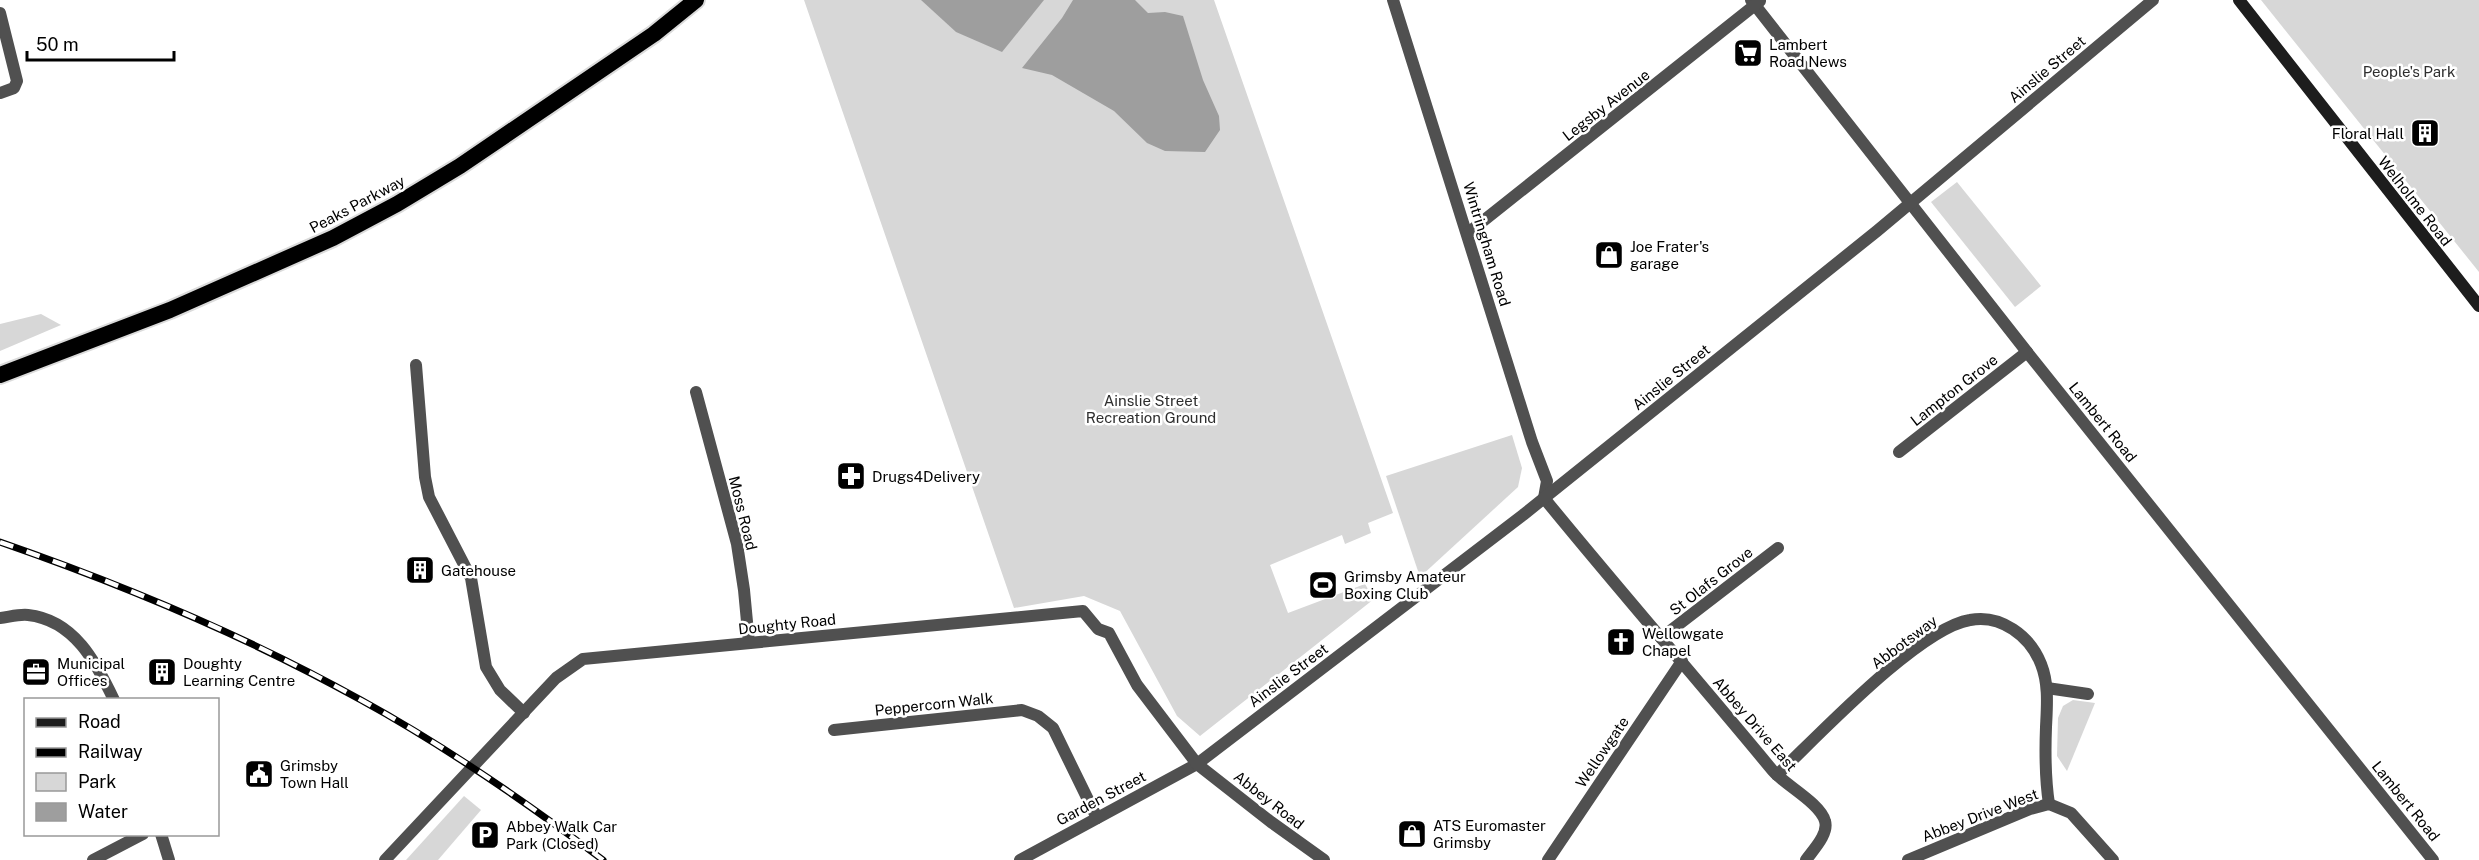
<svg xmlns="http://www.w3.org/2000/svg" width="2479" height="860" font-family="'Public Sans',sans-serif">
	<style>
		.green { fill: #d7d7d7 }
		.water { fill: #9e9e9e }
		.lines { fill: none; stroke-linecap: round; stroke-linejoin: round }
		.trunk-casing { stroke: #dbdbdb; stroke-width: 20 }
		.minor { stroke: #505050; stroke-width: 12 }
		.tertiary { stroke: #505050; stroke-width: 12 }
		.secondary { stroke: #1d1d1d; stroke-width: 12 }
		.trunk { stroke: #000; stroke-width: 16 }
		.rail-casing { stroke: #000; stroke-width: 7 }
		.rail { stroke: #fff; stroke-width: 4.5; stroke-dasharray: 14; stroke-linecap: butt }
		.labels { text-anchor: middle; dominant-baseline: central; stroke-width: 5; stroke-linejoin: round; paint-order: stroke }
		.poi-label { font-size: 15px; fill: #000; stroke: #fff; text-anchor: start }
		.street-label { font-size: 15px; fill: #000; stroke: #fff }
		.park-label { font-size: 15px; fill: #2e2e2e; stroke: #fff }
	</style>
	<rect width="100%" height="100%" fill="#fff"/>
	<g class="green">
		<path d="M804,0H1214L1393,513L1368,523L1371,533L1345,544L1342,535L1270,565L1288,613L1365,584L1374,599L1200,736L1177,716L1120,611L1084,596L1014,608Z"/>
		<path d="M2261,0H2479V272Z"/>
		<path d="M1957,182L2041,286L2015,307L1931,202Z"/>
		<path d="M41,314L61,325L0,351V324Z"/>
		<path d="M1512,435L1522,468L1518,487L1420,577L1386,476Z"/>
		<path d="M2073,700L2095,703L2067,771L2057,756L2058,718L2063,706Z"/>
		<path d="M464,796L481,810L438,860H406Z"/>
	</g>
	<g class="water">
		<path d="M921,0H1044L1002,52L956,32Z"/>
		<path d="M1073,0H1135L1148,13L1165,12L1183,16L1203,80L1219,116L1220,130L1205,152L1165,151L1147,143L1114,111L1052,75L1022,68L1062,18Z"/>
	</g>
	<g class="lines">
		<g class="trunk-casing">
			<path id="trunk" d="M0,375L170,310L333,238L397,204L460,166L654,34L696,0"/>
		</g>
		<g class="minor">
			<path d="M1393,0L1532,442L1547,481L1544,498"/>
			<path d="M1751,0L2027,352L2433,860"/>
			<path d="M0,13L17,81L14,88L0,93"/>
			<path d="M1468,233L1760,1"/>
			<path d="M416,365L425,477L429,497L471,578L486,667L500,690L524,713"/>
			<path d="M696,392L737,544L744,590L749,643"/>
			<path d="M1899,452L2027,352"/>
			<path d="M1544,498C1619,590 1697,679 1773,771C1785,785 1820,803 1825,821C1829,834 1813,850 1806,860"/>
			<path d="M1661,638L1778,548"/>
			<path d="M2047,688L2088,694"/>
			<path d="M834,730L1022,710L1038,716L1053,728L1097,818"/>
			<path d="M1777,775C1817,737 1919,628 1970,620C2001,614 2030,636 2041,664C2049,684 2047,706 2046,727C2045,753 2045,778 2049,804"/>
			<path d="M93,860L143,834"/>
			<path d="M1020,860L1197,764L1523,515L1877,231L2153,0"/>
			<path d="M1548,860L1682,661"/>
			<path d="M1908,860L2030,809L2049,804L2071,813L2113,860"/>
		</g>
		<g class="tertiary">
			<path d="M0,618C9,617 19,614 28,615C74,620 96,662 114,700"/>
			<path d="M161,834L169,860"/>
			<path d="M385,860L556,678L583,659L1083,611L1098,629L1109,633L1137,685L1197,764L1271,822L1324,860"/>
		</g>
		<path class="secondary" d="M2239,0L2479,306"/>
		<use href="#trunk" class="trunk"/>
		<g class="rail-casing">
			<path id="rail" d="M0,542C124,585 246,636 361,700C445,746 526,802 603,860"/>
		</g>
		<use href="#rail" class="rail"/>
	</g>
	<defs>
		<g id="supermarket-square" transform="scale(1.5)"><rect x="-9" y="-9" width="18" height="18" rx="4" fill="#000" stroke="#fff"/><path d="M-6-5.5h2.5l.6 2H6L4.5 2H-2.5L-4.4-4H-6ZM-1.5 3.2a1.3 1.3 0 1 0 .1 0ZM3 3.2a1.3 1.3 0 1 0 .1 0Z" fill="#fff"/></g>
		<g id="building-square" transform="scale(1.5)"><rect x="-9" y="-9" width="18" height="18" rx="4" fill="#000" stroke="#fff"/><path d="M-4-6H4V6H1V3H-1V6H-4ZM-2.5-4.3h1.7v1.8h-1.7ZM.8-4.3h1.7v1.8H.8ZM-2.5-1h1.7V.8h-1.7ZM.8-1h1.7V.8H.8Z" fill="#fff"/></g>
		<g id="shop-square" transform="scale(1.5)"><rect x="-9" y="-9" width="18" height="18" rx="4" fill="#000" stroke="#fff"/><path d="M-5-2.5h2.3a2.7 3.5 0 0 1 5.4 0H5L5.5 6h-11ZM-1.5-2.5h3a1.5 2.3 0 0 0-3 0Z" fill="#fff"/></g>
		<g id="pharmacy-square" transform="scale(1.5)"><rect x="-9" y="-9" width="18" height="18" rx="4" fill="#000" stroke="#fff"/><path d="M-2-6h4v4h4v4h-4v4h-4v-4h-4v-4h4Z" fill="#fff"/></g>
		<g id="stadium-square" transform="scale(1.5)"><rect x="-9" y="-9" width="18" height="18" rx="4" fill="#000" stroke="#fff"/><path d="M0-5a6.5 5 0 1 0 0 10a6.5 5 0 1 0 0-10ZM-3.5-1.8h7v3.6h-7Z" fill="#fff"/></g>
		<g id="church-square" transform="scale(1.5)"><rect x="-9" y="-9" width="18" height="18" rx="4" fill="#000" stroke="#fff"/><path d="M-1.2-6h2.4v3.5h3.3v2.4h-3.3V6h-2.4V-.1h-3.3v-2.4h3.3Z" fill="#fff"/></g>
		<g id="office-square" transform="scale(1.5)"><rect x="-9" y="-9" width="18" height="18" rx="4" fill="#000" stroke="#fff"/><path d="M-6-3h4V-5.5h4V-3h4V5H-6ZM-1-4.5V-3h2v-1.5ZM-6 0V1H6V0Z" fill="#fff"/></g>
		<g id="civic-square" transform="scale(1.5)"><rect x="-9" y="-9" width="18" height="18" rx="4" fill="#000" stroke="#fff"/><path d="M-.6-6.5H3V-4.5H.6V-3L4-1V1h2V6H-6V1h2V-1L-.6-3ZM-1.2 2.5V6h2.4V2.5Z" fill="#fff"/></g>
		<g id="parking-square" transform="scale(1.5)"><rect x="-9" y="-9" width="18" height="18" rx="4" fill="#000" stroke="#fff"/><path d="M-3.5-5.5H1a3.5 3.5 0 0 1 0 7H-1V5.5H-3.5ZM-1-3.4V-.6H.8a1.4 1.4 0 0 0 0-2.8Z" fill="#fff"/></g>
	</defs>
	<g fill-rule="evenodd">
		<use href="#supermarket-square" x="1748" y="53"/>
		<use href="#building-square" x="2425" y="133"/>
		<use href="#shop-square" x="1609" y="255"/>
		<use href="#pharmacy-square" x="851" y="476"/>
		<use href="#building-square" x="420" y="570"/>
		<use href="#stadium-square" x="1323" y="585"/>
		<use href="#church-square" x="1621" y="642"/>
		<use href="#office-square" x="36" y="672"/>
		<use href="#building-square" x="162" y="672"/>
		<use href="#civic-square" x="259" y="774"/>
		<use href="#shop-square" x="1412" y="834"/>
		<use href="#parking-square" x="485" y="835"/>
	</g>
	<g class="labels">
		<g class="poi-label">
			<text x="1769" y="44">Lambert<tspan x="1769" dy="17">Road News</tspan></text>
			<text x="2404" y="133" text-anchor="end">Floral Hall</text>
			<text x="1630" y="246">Joe Frater's<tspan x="1630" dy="17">garage</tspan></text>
			<text x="872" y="476">Drugs4Delivery</text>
			<text x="441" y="570">Gatehouse</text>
			<text x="1344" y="576">Grimsby Amateur<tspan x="1344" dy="17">Boxing Club</tspan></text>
			<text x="1642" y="633">Wellowgate<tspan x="1642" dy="17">Chapel</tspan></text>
			<text x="57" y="663">Municipal<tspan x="57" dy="17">Offices</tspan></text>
			<text x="183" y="663">Doughty<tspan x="183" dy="17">Learning Centre</tspan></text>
			<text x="280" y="765">Grimsby<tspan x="280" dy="17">Town Hall</tspan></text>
			<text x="1433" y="825">ATS Euromaster<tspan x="1433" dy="17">Grimsby</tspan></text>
			<text x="506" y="826">Abbey Walk Car<tspan x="506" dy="17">Park (Closed)</tspan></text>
		</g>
		<g class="street-label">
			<text transform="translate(2047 69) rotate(-40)">Ainslie Street</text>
			<text transform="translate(1606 105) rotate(-38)">Legsby Avenue</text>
			<text transform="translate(2415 201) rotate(52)">Welholme Road</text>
			<text transform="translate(357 204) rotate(-28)">Peaks Parkway</text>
			<text transform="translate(1487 244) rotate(73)">Wintringham Road</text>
			<text transform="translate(1671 377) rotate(-39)">Ainslie Street</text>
			<text transform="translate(1954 390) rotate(-38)">Lampton Grove</text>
			<text transform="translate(2103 422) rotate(51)">Lambert Road</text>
			<text transform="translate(743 513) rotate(76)">Moss Road</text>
			<text transform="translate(1711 581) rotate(-38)">St Olafs Grove</text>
			<text transform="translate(787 624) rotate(-6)">Doughty Road</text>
			<text transform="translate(1904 642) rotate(-37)">Abbotsway</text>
			<text transform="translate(1288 675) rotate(-37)">Ainslie Street</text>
			<text transform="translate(934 704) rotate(-6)">Peppercorn Walk</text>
			<text transform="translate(1755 724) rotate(49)">Abbey Drive East</text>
			<text transform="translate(1602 752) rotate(-56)">Wellowgate</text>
			<text transform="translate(1101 798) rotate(-28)">Garden Street</text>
			<text transform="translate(1269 800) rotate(38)">Abbey Road</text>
			<text transform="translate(2406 801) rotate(51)">Lambert Road</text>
			<text transform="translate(1980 815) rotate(-21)">Abbey Drive West</text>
		</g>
		<g class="park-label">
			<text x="2409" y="71">People's Park</text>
			<text x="1151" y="400">Ainslie Street<tspan x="1151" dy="17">Recreation Ground</tspan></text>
		</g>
	</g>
	<rect x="24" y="698" width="195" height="138" fill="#ffffff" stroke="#999999" stroke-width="1.5"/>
	<rect x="36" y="718" width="30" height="9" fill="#1d1d1d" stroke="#999999" stroke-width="1.5"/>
	<text x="78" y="728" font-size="18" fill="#000000">Road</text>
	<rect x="36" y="748" width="30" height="9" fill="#000000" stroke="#999999" stroke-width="1.5"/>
	<text x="78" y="758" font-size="18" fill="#000000">Railway</text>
	<rect x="36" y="773" width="30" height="18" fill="#d7d7d7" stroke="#999999" stroke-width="1.5"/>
	<text x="78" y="788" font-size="18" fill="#000000">Park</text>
	<rect x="36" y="803" width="30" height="18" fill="#9e9e9e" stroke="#999999" stroke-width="1.5"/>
	<text x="78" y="818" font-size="18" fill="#000000">Water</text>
	<path d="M27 51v9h147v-9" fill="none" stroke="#000000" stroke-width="3"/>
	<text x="36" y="51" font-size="18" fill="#000000" stroke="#ffffff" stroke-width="4.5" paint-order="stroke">50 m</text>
</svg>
